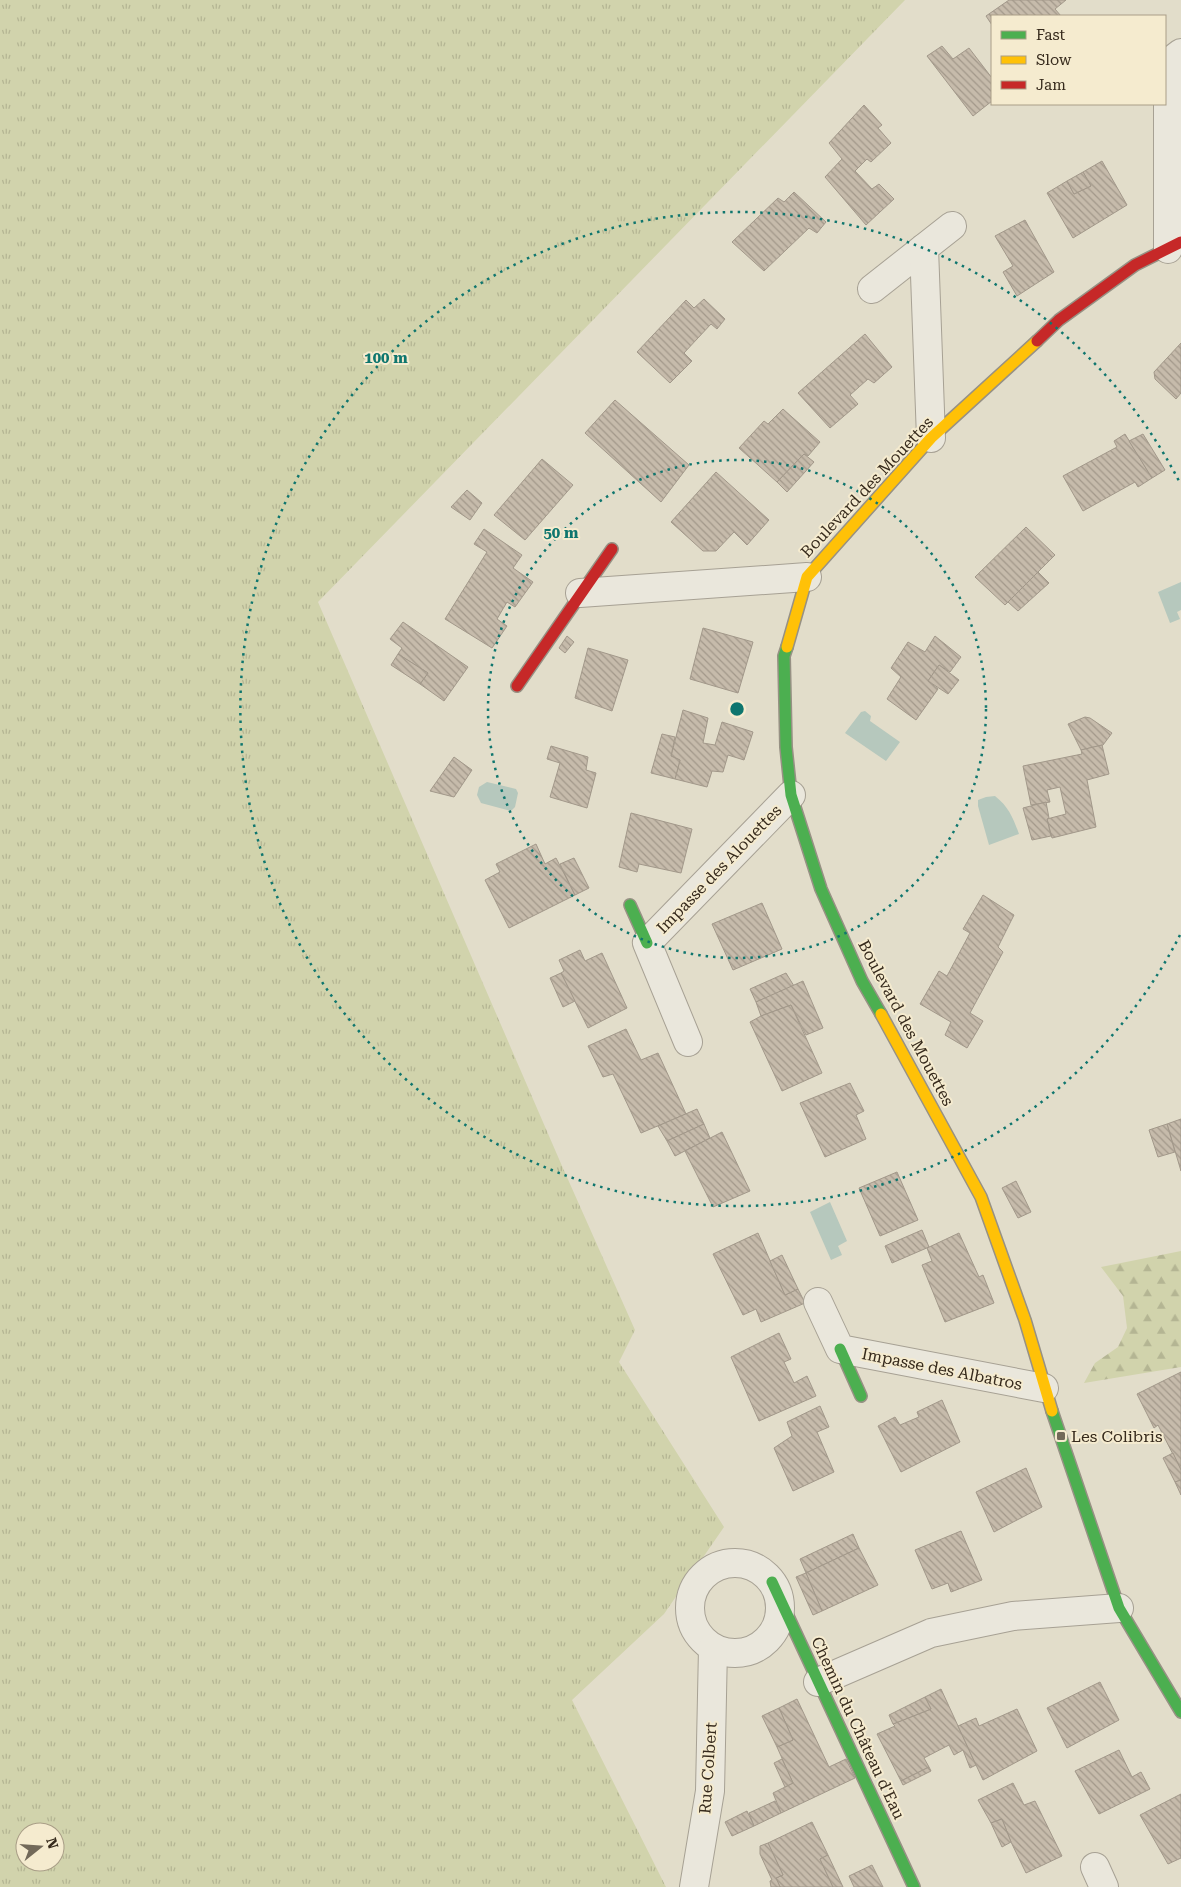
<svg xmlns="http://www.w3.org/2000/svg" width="1181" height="1887" font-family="'Roboto Serif',serif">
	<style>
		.grass { fill: url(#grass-tufts); fill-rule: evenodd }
		.forest { fill: url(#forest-firs) }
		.water { fill: #b6c8bd }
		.building { fill: url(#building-back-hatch); stroke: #a2988a }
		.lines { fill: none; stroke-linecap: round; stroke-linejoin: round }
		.street-casing { stroke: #a7a194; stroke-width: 30 }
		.fast-casing { stroke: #979184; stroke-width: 14 }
		.slow-casing { stroke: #979184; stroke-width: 14 }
		.jam-casing { stroke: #979184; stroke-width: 14 }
		.street { stroke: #eae7dc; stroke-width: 28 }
		.fast { stroke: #4caf50; stroke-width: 11 }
		.slow { stroke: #ffc107; stroke-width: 11 }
		.jam { stroke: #c62828; stroke-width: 11 }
		.ring { fill: none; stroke: #0f766e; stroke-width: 2.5; stroke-dasharray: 2.5 5 }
		.poi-dot { fill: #726959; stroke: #f5ebcf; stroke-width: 2 }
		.labels { text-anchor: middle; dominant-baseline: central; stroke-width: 4; stroke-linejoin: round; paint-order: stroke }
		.street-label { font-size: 16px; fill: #362a1c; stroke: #f5ebcf }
		.poi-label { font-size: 16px; fill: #362a1c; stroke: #f5ebcf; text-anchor: start }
		.centre { fill: #0f766e; stroke: #f5ebcf; stroke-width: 2.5 }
		.ring-label { font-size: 15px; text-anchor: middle; font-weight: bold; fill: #0f766e; stroke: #f5ebcf; stroke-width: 4; stroke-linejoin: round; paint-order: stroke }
	</style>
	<defs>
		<pattern id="grass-tufts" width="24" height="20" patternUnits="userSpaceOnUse" patternTransform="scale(1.25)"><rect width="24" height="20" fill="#d1d3ac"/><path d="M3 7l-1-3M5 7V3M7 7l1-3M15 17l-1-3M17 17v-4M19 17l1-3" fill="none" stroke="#b4b593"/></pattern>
		<pattern id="forest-firs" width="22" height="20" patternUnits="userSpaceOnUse" patternTransform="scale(1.25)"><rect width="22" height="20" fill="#d1d3ac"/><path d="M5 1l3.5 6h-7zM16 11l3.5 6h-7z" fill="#b4b593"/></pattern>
		<pattern id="building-back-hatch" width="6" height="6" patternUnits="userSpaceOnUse" patternTransform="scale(1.25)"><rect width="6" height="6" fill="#c6bbab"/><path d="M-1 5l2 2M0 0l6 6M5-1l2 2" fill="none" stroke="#a2988a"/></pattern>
	</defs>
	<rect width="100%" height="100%" fill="#e2ddca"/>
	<path class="grass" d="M0,0H905L318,602L562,1166L635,1330L619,1362L724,1527L664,1614L572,1700L666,1887H0ZM25,1832H55V1862H25Z"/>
	<path class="forest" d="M1181,1251V1367L1084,1383L1095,1363L1118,1347L1127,1328L1123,1296L1101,1267Z"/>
	<g class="water">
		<path d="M1181,582V610L1177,612L1180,619L1170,623L1158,592Z"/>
		<path d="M865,711L871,716L870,721L900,742L886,761L845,733L861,712Z"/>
		<path d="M487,782L516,789L518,793L515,807L511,811L481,803L477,795L479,787Z"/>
		<path d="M995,796C1009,807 1013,818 1019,834L989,845L978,806V800L986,797Z"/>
		<path d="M830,1202L847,1241L838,1246L842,1255L831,1260L810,1212Z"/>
	</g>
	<g class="building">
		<path d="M1009,0H1066L1055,9L1061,16H992V25L986,16Z"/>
		<path d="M942,46L953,59L969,48L992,78V101L973,116L927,56Z"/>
		<path d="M864,105L882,125L878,128L891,143L871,162L867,159L855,171L872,189L879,184L894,199L866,225L825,177L842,159L829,143Z"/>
		<path d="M1102,161L1127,205L1073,238L1047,193L1067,181L1074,194L1091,186L1083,172Z"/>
		<path d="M1083,172L1091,186L1074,194L1067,181Z"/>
		<path d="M794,192L826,222L817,233L809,228L764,271L732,242L778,198L784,202Z"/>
		<path d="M1025,220L1054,272L1017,296L1003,272L1013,266L995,236Z"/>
		<path d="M704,299L725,319L717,329L711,324L684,353L692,361L670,383L637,352L686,300L694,308Z"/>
		<path d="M865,334L892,367L874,383L868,379L850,395L858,404L830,428L798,393Z"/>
		<path d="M1181,343V393L1176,399L1155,379L1154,372Z"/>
		<path d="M615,400L689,465L661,502L585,433Z"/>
		<path d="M783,409L820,442L808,456L804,454L777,482L739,448L764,421L768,424Z"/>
		<path d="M1125,434L1152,478L1138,487L1135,482L1083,511L1063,476L1117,447L1114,441Z"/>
		<path d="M1143,434L1165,470L1152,478L1129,441Z"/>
		<path d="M804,454L814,462L787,492L777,482Z"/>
		<path d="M542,459L573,485L525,540L494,515Z"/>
		<path d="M716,472L769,520L747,545L734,532L716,551H703L671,522Z"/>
		<path d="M467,490L482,503L470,520L451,507Z"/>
		<path d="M1026,527L1055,555L1005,605L975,577Z"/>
		<path d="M484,529L522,555L513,568L533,582L515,607L507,602L497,619L507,626L492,648L445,619L487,552L474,544Z"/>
		<path d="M1038,572L1049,583L1018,611L1008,602Z"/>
		<path d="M403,622L468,667L444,701L420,684L428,673L398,654L402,648L390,639Z"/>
		<path d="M703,628L753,642L738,693L690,679Z"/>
		<path d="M567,636L574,642L565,653L559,648Z"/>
		<path d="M935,636L961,657L950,672L939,665L928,681L938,689L916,720L887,699L901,677L891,668L908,642L925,652Z"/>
		<path d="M588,648L628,660L612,711L575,698Z"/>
		<path d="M398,654L428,673L420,684L391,665Z"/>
		<path d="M939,665L959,680L948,694L928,681Z"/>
		<path d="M683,710L708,718L703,743L715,745L722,722L753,732L744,760L728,755L723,772L712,771L707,787L675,779L680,760L671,756Z"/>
		<path d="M1085,717L1090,718L1112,733L1103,745L1081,750L1068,724Z"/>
		<path d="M662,734L675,737L671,756L680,760L675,779L651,773Z"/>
		<path d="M1102,745L1109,774L1087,780L1096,827L1052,838L1047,819L1066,814L1060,787L1047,790L1050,802L1031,805L1023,766L1082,754L1081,750Z"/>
		<path d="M551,746L588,757L586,770L596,773L587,808L550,797L560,763L547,759Z"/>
		<path d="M454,757L472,770L454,797L430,791Z"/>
		<path d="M1046,802L1049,818L1047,819L1051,836L1032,840L1023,808Z"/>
		<path d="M631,813L692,829L681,873L639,864L637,872L619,867Z"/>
		<path d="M536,844L545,864L556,858L575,895L509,928L485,880L500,872L496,864Z"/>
		<path d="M574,858L589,888L575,895L560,864Z"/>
		<path d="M983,895L1014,915L998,947L1003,952L970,1013L983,1021L967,1048L945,1035L951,1022L920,1004L939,971L947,976L970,933L963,929Z"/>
		<path d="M762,903L782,949L733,970L712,924Z"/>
		<path d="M580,950L585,961L602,953L627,1008L588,1028L561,973L564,971L559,960Z"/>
		<path d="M561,973L575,1001L563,1007L550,978Z"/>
		<path d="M786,973L794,986L756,1002L750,989Z"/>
		<path d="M803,981L823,1028L806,1035L791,1005L761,1016L756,1002Z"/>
		<path d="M791,1005L822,1073L782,1091L750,1022L761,1016Z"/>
		<path d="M626,1029L641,1060L658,1053L686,1114L641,1133L613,1074L603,1077L588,1046Z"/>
		<path d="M850,1083L864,1111L856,1115L866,1139L825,1157L800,1103Z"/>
		<path d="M697,1109L704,1124L667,1141L658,1126Z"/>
		<path d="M1181,1119V1171L1167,1124Z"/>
		<path d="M704,1124L710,1138L675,1156L667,1141Z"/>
		<path d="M1167,1124L1175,1152L1158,1157L1149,1130Z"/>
		<path d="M722,1132L750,1191L713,1207L685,1151Z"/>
		<path d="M897,1172L918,1220L880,1236L859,1188Z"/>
		<path d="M1016,1181L1031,1212L1018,1218L1002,1188Z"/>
		<path d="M922,1230L929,1247L892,1263L885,1246Z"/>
		<path d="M758,1233L785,1295L798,1289L805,1303L761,1322L756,1309L743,1315L713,1254Z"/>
		<path d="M959,1233L979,1277L983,1275L994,1303L945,1322L922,1265L932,1261L927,1248Z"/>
		<path d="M782,1255L798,1289L785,1295L770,1261Z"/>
		<path d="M779,1333L791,1359L784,1362L794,1383L807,1376L816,1396L759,1421L731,1357Z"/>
		<path d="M1181,1372V1470L1158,1425L1154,1428L1137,1394Z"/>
		<path d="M942,1400L960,1442L901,1472L878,1426L895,1417L900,1425L919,1417L917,1412Z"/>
		<path d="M820,1406L829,1427L817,1432L834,1472L793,1491L774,1448L792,1436L787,1422Z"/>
		<path d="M1173,1453L1181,1470V1480L1175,1482L1163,1458Z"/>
		<path d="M1026,1468L1042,1507L994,1532L976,1492Z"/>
		<path d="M1181,1480V1495L1175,1482Z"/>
		<path d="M961,1531L982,1580L951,1592L948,1583L932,1589L915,1550Z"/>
		<path d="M853,1534L859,1548L806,1573L800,1559Z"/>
		<path d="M859,1548L878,1585L822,1611L806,1573Z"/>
		<path d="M806,1573L822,1611L813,1615L796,1577Z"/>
		<path d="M1100,1682L1119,1720L1067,1748L1047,1708Z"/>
		<path d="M941,1689L976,1765L970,1768L963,1750L954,1755L949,1745L924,1758L929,1767L901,1781L877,1734L895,1726L893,1724L931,1709L925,1697Z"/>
		<path d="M925,1697L931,1709L893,1724L889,1715Z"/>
		<path d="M797,1699L829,1767L846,1759L855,1778L781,1813L773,1793L793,1783L777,1747L793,1740L779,1708Z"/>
		<path d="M779,1708L793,1740L777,1747L762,1716Z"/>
		<path d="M1017,1709L1037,1751L983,1780L958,1726L976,1718L979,1726Z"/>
		<path d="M1119,1750L1132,1777L1141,1772L1150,1789L1099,1814L1075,1771Z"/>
		<path d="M782,1759L793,1783L785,1787L774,1763Z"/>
		<path d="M929,1767L931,1771L903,1785L901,1781Z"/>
		<path d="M1013,1783L1024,1805L1035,1801L1062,1856L1026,1873L1011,1842L1002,1819L991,1823L978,1800Z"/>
		<path d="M1181,1794V1858L1168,1864L1140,1815Z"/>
		<path d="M775,1801L781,1813L754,1826L749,1813Z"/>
		<path d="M747,1811L754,1826L732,1836L725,1822Z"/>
		<path d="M1002,1819L1011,1842L1002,1847L991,1823Z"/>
		<path d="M812,1822L828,1855L820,1859L833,1887H780L776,1878L783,1875L768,1843Z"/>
		<path d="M768,1843L783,1875L776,1878L780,1887H771L770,1881L772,1880L760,1854V1846Z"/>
		<path d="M828,1855L843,1887H833L820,1859Z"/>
		<path d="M872,1865L883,1887H854L849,1876Z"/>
	</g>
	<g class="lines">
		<g class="street-casing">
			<g id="street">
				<path d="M1168,249V63L1181,53"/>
				<path d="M872,289L924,248"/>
				<path d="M931,438L924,248L952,226"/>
				<path d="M580,593L807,577"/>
				<path d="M688,1042L647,943L791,795"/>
				<path d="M818,1302L840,1349L1044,1388"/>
				<circle cx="735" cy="1608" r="45"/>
				<path d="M818,1682L931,1633L1013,1616L1119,1608"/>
				<path d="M1095,1867L1104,1887"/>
				<path d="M694,1887L710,1791L713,1648"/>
			</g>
		</g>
		<g class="fast-casing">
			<g id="fast">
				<path d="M787,647L784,656L786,747L791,795L821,889L862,981L881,1014"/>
				<path d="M630,905L647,943"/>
				<path d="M840,1349L861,1396"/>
				<path d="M1052,1411L1119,1608L1181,1712"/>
				<path d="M772,1582L914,1887"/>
			</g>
		</g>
		<g class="slow-casing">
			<g id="slow">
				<path d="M787,647L807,577L931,438L1037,341"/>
				<path d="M881,1014L981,1197L1025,1320L1052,1411"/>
			</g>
		</g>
		<g class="jam-casing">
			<g id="jam">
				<path d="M1037,341L1059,320L1135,265L1181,242"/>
				<path d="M517,686L612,549"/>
			</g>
		</g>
		<use href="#street" class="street"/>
		<use href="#fast" class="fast"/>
		<use href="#slow" class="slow"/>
		<use href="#jam" class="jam"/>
	</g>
	<g class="ring">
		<circle cx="737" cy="709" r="249"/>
		<path d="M1180 935A497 497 0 1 1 1180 483"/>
	</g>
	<rect class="poi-dot" x="1056" y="1431" width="10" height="10" rx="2.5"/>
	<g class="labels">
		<g class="street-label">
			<text transform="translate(867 487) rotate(-47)">Boulevard des Mouettes</text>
			<text transform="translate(719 869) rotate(-46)">Impasse des Alouettes</text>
			<text transform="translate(906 1023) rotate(62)">Boulevard des Mouettes</text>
			<text transform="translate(942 1369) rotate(11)">Impasse des Albatros</text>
			<text transform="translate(858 1728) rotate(65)">Chemin du Château d'Eau</text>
			<text transform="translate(708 1768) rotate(-86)">Rue Colbert</text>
		</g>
		<g class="poi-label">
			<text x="1071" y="1436">Les Colibris</text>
		</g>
	</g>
	<circle cx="737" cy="709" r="8" class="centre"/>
	<g class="ring-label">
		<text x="386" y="363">100 m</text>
		<text x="561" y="538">50 m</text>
	</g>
	<rect x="991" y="15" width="175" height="90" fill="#f5ebcf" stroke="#a99e87"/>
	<rect x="1001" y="31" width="25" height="8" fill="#4caf50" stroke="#a99e87"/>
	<text x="1036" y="40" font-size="15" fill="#362a1c">Fast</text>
	<rect x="1001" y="56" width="25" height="8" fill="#ffc107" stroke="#a99e87"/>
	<text x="1036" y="65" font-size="15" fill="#362a1c">Slow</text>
	<rect x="1001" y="81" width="25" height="8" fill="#c62828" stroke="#a99e87"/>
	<text x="1036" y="90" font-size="15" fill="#362a1c">Jam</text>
	<g transform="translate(40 1847) rotate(73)"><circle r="24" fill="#f5ebcf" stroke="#a99e87"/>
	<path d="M0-4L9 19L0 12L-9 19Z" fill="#726959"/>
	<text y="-8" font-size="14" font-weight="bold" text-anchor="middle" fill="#362a1c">N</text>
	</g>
</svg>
